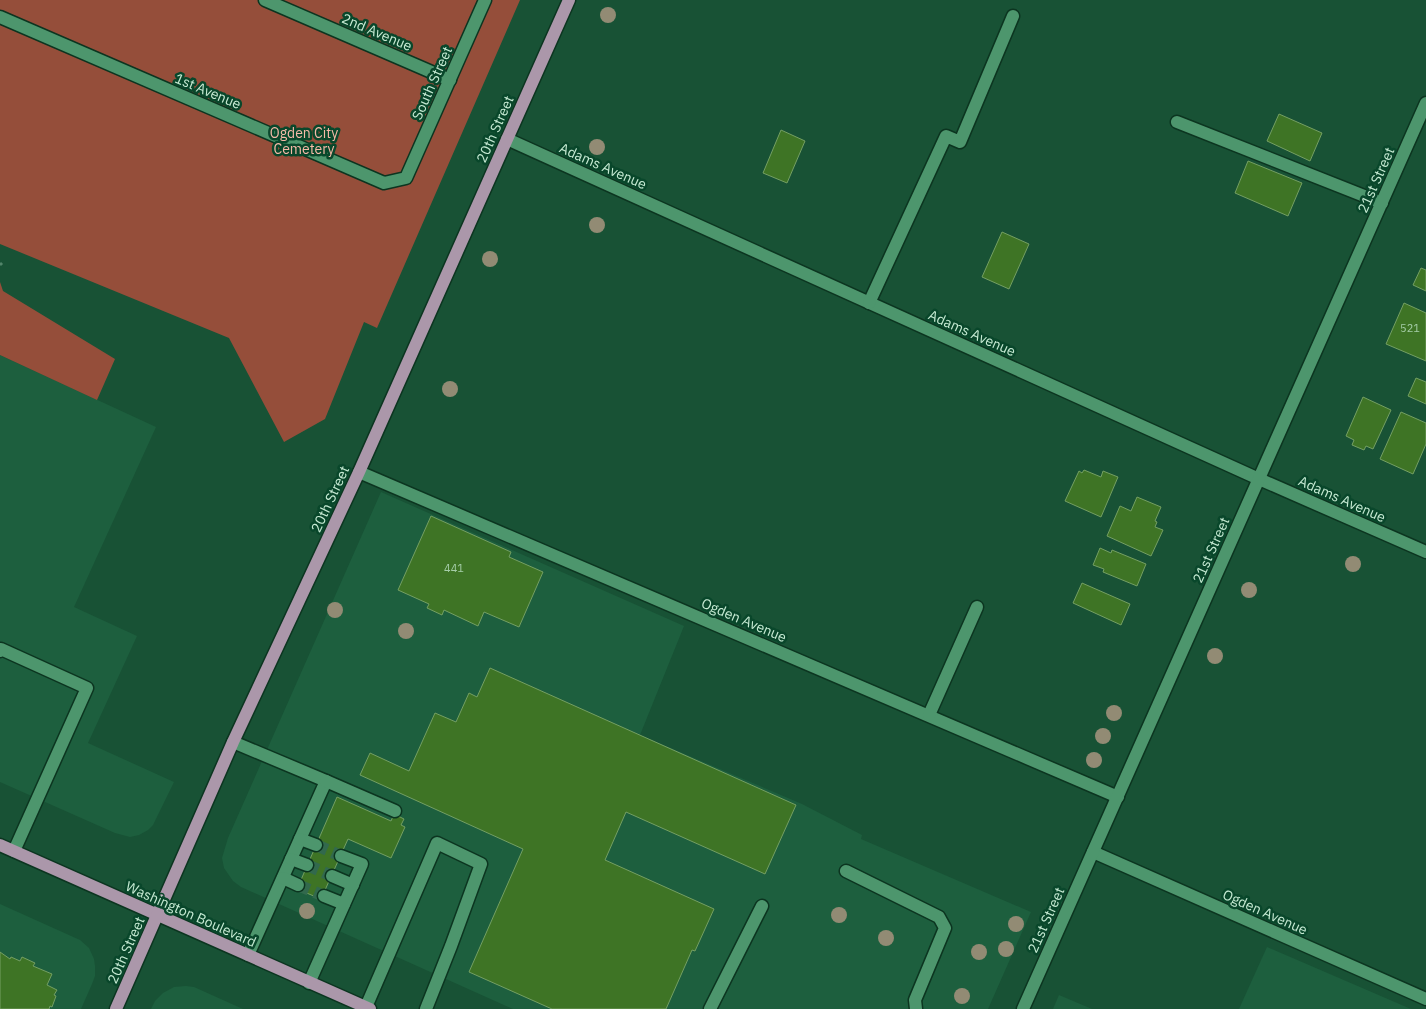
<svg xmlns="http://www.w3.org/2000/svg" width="1426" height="1009" font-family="'IBM Plex Sans',sans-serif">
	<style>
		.built { fill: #1d5f3e }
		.green { fill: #954e3a }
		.building { fill: #3e7425; stroke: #749f63 }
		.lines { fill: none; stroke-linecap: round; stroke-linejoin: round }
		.minor-tunnel { stroke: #32694d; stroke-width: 12; stroke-dasharray: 12 6; stroke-linecap: butt }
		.minor-casing { stroke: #0c3520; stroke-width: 15 }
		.major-casing { stroke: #0c3520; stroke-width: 15 }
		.path { stroke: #52856a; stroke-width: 3; stroke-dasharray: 5 2.5; stroke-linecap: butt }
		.minor { stroke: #4d966d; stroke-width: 12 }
		.major { stroke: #ab97aa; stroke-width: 12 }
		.tree { fill: #928b74 }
		.labels { text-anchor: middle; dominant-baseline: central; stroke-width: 5; stroke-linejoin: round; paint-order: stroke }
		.number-label { font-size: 11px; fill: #a5cda8 }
		.street-label { font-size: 14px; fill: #c7ebd4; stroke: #09472b }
		.park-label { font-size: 14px; fill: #f6baa8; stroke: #09472b }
	</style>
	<rect width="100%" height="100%" fill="#185235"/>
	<g class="built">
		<path d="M0,355L156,427L74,607L137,636L88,743L174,782L153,825L148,830L139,835L130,837L115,833L0,782Z"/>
		<path d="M381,492L684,626L640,735L802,804L862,835L861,839L1031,912L988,1009H513L241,887L233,881L224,868L222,858L228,838Z"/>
		<path d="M0,904L80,940L89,948L94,959L95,966V976L92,984L81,1009H0Z"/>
		<path d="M1267,947L1411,1009H1239Z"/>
		<path d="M186,986L194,987L243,1009H151L155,1001L163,993L174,987Z"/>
		<path d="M1059,995L1092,1009H1053Z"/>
	</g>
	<g class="green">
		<path d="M0,0H520L377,328L364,322L325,419L284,442L229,338L0,244Z"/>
		<path d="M0,282L3,291L115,359L97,400L0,355Z"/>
	</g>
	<g class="building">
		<path d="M1279,114L1322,133L1310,161L1267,141Z"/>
		<path d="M781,130L805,141L787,183L763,173Z"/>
		<path d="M1248,161L1302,183L1288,216L1235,193Z"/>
		<path d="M1002,232L1029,244L1009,289L982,277Z"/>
		<path d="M1421,268L1426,270V291L1413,285Z"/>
		<path d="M1404,303L1426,313V361L1386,344Z"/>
		<path d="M1416,378L1426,382V404L1408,396Z"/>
		<path d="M1363,397L1391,410L1373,449L1366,446L1364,450L1352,445L1354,440L1346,436Z"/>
		<path d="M1401,412L1426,423V444L1413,474L1380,459Z"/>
		<path d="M1084,470L1101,477L1103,471L1118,477L1101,517L1065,501L1079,471L1082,473Z"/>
		<path d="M1137,497L1161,507L1155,521L1157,522L1155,527L1163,530L1151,556L1107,536L1120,506L1131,511Z"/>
		<path d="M431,516L511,552L509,557L543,572L519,627L484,612L478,626L444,610L442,615L427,608L429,604L398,590Z"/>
		<path d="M1100,548L1111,553L1112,550L1146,564L1137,586L1103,572L1104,569L1093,565Z"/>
		<path d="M1082,583L1130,604L1121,625L1073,603Z"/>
		<path d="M490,668L796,805L765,874L626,812L605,860L714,909L695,951L692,950L666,1009H552L469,972L523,849L360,775L370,753L409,771L435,713L456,722L469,693L477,697Z"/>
		<path d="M337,797L391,821L394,814L404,819L401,825L405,827L391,858L348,839L321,899L297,889Z"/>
		<path d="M0,952L10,959L11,957L20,961L22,957L35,963L33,966L52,974L47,985L57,990L54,995L56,996L52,1007L50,1006L49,1009H0Z"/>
	</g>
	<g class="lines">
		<g class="minor-tunnel">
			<path d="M316,845L341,856"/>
			<path d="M307,865L332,876"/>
			<path d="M298,885L324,896"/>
		</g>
		<g class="minor-casing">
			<g id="minor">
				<path d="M265,0L450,80"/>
				<path d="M0,17L384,183L406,178L485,0"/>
				<path d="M1177,122L1382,203"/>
				<path d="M507,139L1259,479L1426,552"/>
				<path d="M869,303L946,136L960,142L1013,16"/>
				<path d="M359,472L1118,797"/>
				<path d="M0,651L1,649L87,688L14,851"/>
				<path d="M929,715L977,607"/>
				<path d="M233,742L326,781L248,955"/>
				<path d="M326,781L395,811"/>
				<path d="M300,839L316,845"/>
				<path d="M1093,852L1426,999"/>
				<path d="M291,859L307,865"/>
				<path d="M846,871L939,917L945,928L915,1000L916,1009"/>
				<path d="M332,876L353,885"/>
				<path d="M283,878L298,885"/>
				<path d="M324,896L344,904"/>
				<path d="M309,983L362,864L341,856"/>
				<path d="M366,1007L437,843L481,864L451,946L426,1009"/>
				<path d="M710,1009L762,906"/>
				<path d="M1023,1009L1426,103"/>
			</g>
		</g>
		<g class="major-casing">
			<g id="major">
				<path d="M0,845L370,1009"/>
				<path d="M116,1009L233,742L359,472L569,0"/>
			</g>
		</g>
		<path class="path" d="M0,263L2,265"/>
		<use href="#minor" class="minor"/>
		<use href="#major" class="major"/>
	</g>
	<g class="tree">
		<circle cx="608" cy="15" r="8"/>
		<circle cx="597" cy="147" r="8"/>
		<circle cx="597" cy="225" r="8"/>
		<circle cx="490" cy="259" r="8"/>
		<circle cx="450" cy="389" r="8"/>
		<circle cx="1353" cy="564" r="8"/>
		<circle cx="1249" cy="590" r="8"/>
		<circle cx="335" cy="610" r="8"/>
		<circle cx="406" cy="631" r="8"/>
		<circle cx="1215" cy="656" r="8"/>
		<circle cx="1114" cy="713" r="8"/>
		<circle cx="1103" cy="736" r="8"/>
		<circle cx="1094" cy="760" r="8"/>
		<circle cx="307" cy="911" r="8"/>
		<circle cx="839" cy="915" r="8"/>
		<circle cx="1016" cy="924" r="8"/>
		<circle cx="886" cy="938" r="8"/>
		<circle cx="1006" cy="949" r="8"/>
		<circle cx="979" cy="952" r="8"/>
		<circle cx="962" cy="996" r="8"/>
	</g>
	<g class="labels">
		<g class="number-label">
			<text x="1410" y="328">521</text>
			<text x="454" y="568">441</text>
		</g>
		<g class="street-label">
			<text transform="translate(377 32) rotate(23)">2nd Avenue</text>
			<text transform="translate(432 83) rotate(-66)">South Street</text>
			<text transform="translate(208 91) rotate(23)">1st Avenue</text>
			<text transform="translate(495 129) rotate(-66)">20th Street</text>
			<text transform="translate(603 166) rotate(24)">Adams Avenue</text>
			<text transform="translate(1376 180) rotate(-66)">21st Street</text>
			<text transform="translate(972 333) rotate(24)">Adams Avenue</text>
			<text transform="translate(330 499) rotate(-65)">20th Street</text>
			<text transform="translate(1342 499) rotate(24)">Adams Avenue</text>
			<text transform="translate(1211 550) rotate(-66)">21st Street</text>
			<text transform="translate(744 620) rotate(23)">Ogden Avenue</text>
			<text transform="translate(1265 912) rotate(24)">Ogden Avenue</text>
			<text transform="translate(191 914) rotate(24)">Washington Boulevard</text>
			<text transform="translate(1046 920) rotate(-66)">21st Street</text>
			<text transform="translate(126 950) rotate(-66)">20th Street</text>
		</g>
		<g class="park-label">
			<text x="304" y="133">Ogden City<tspan x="304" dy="16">Cemetery</tspan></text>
		</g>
	</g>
</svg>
